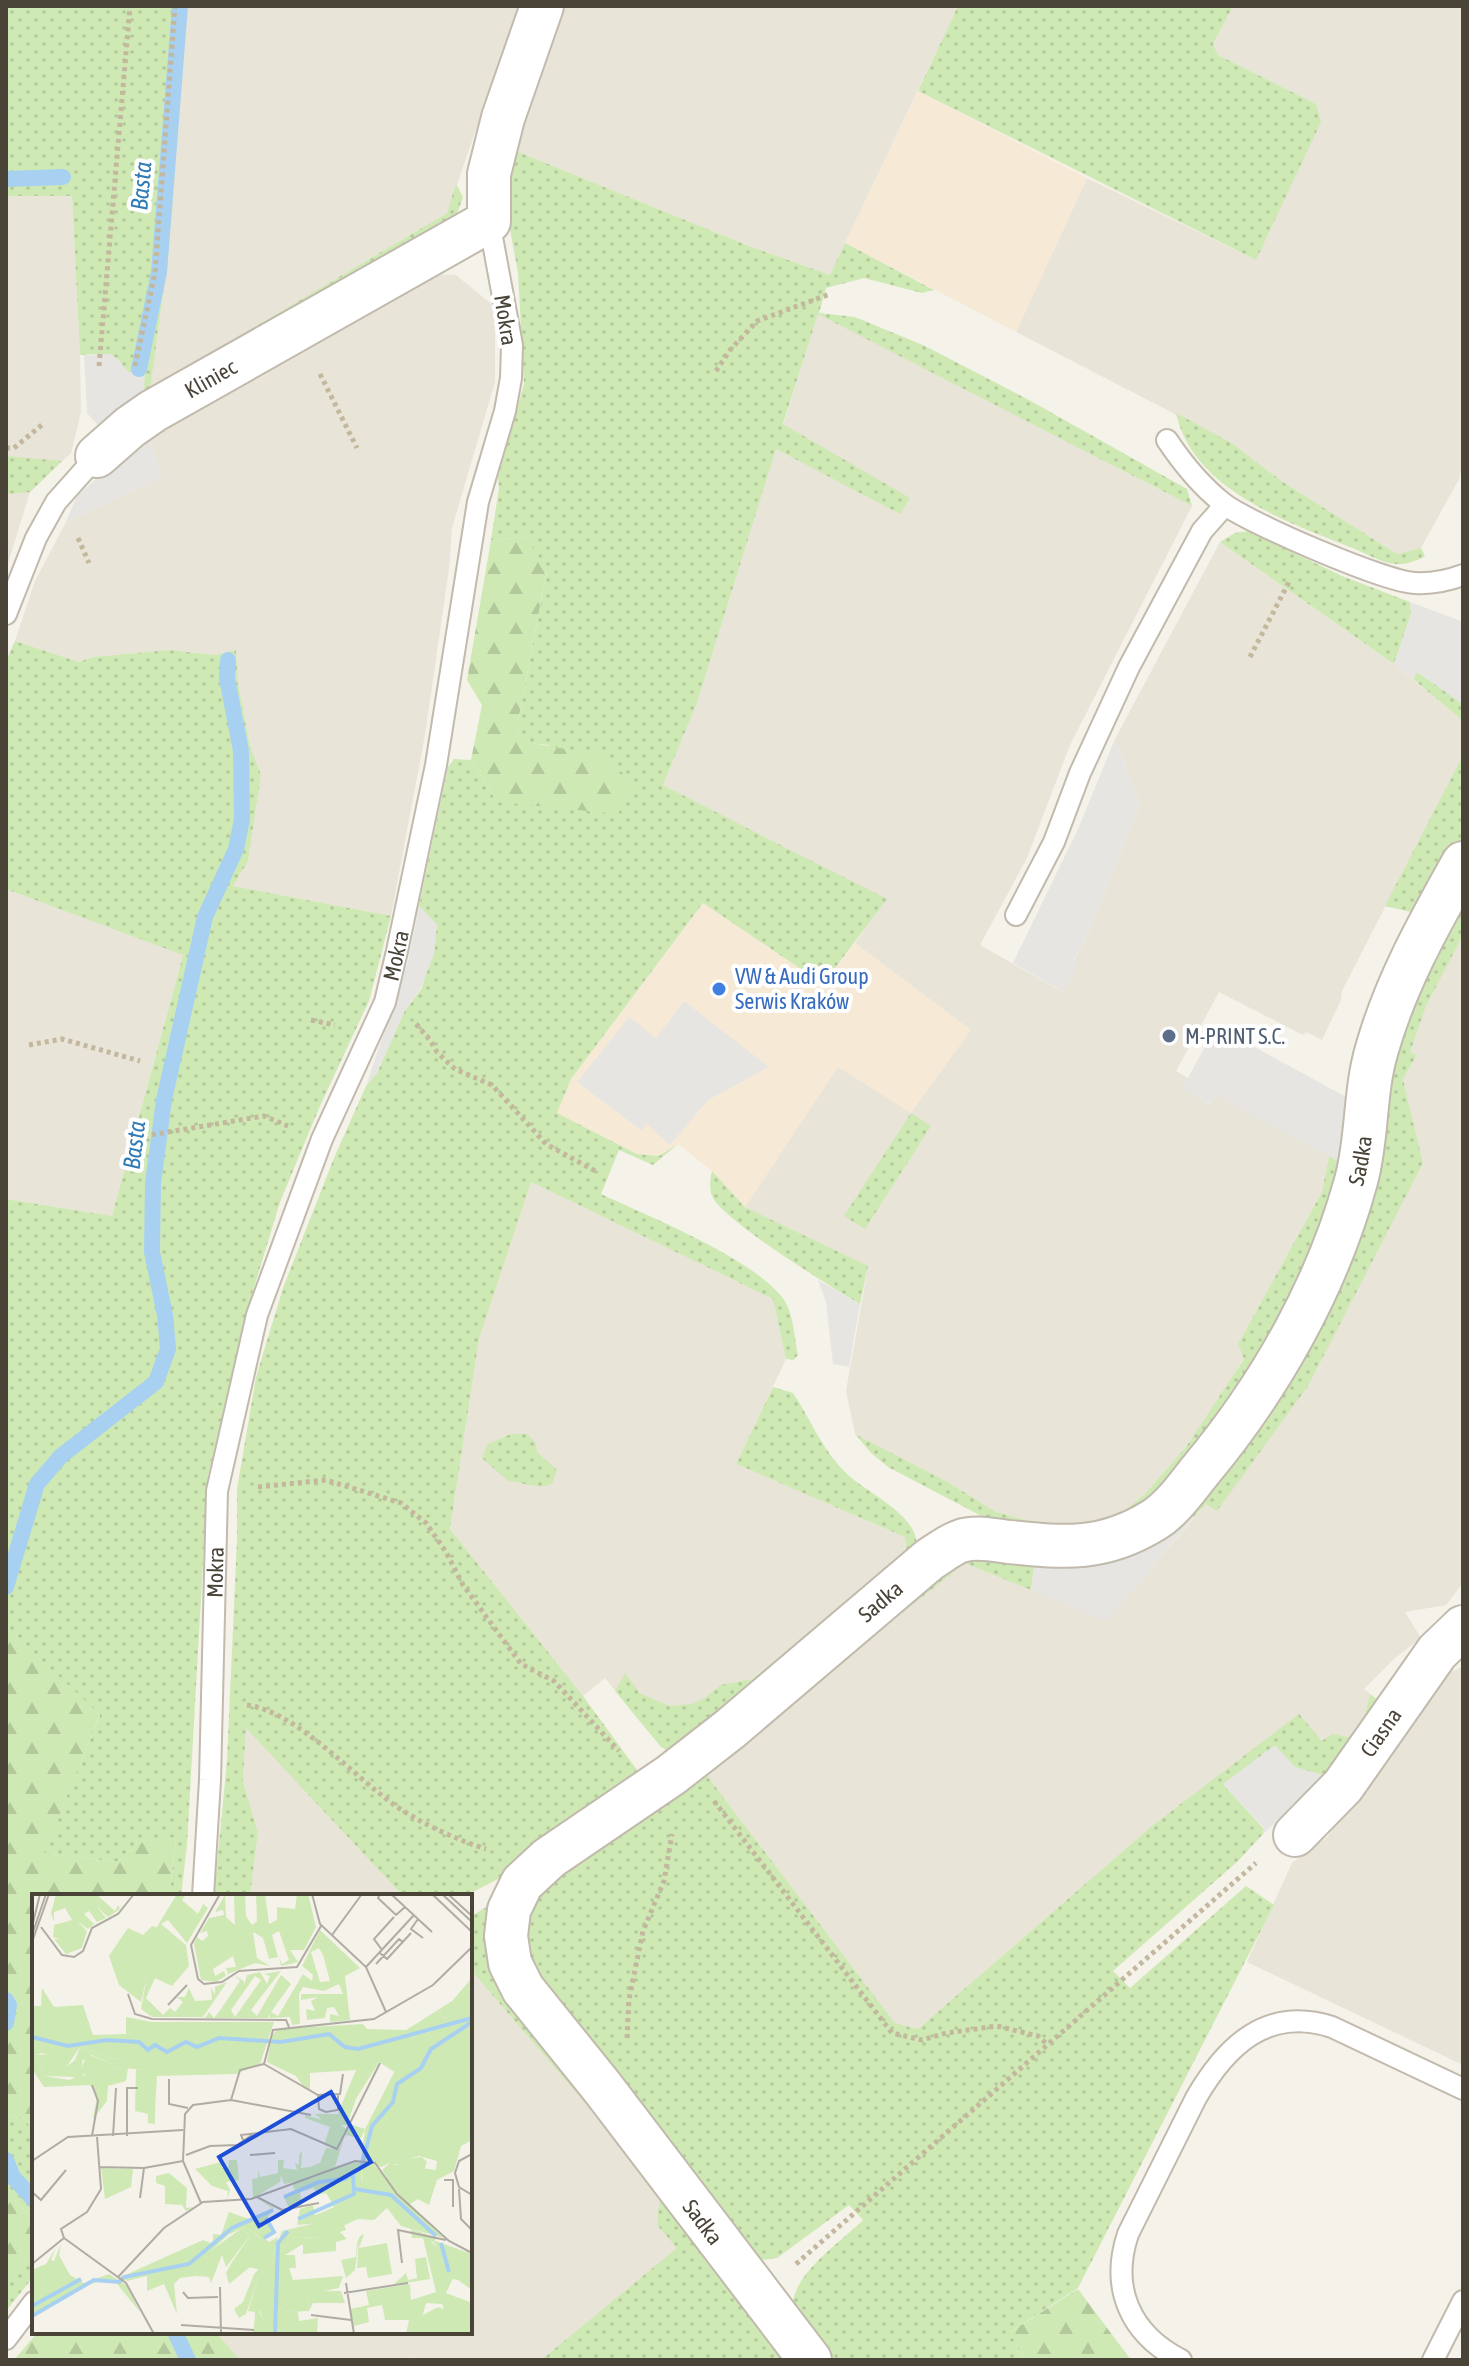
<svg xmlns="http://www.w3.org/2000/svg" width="1469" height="2366" font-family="'Asap Condensed',sans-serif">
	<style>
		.residential { fill: #e9e4d8 }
		.commercial { fill: #f6ead6 }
		.grass { fill: url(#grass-dots) }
		.forest { fill: url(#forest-firs) }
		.parking { fill: #e7e5e2 }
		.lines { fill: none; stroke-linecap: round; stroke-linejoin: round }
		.stream { stroke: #a8d1f1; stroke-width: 16 }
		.service-casing { stroke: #c1baad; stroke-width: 24 }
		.minor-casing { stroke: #c1baad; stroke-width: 46 }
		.path { stroke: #c3b79e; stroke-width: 5; stroke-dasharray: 4 4; stroke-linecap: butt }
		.service { stroke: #fff; stroke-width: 20 }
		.minor { stroke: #fff; stroke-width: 42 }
		.shop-dot { fill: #3f7fe0; stroke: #fff; stroke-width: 3 }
		.service-dot { fill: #5c6f8a; stroke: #fff; stroke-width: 3 }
		.labels { text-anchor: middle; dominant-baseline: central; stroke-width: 8; stroke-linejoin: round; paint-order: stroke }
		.street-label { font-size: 22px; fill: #494338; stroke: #fff }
		.shop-label { font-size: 22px; fill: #366cbe; stroke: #fff; text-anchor: start }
		.service-label { font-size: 22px; fill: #4e5e75; stroke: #fff; text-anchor: start }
		.water-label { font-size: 24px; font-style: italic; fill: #307ab6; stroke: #fff }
		.inset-river { fill: none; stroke: #a8d1f1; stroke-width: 4 }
		.inset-road { fill: none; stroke: #b0aca3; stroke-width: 2 }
		.view { fill: #1d4ed8; fill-opacity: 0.15; stroke: #1d4ed8; stroke-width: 4 }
		.inset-edge { fill: none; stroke: #494338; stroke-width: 4 }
	</style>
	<defs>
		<pattern id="grass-dots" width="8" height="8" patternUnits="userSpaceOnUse" patternTransform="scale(2)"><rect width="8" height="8" fill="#cfe9b4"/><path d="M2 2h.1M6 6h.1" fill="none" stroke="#b3c99c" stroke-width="1.8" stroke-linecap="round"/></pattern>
		<pattern id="forest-firs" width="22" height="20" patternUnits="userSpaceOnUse" patternTransform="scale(2)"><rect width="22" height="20" fill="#cfe9b4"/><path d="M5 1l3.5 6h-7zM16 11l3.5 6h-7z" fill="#b3c99c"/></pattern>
	</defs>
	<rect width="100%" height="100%" fill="#f5f2ea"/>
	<g class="residential">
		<path d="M187,6H519L447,213L149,390L168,259Z"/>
		<path d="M561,6H958L830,275L749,246L516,151L543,51Z"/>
		<path d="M1233,6H1463V462L1459,479L1421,548L1397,554L1283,482L1233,444L1016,332L1087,178L1256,260L1316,104L1218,55L1213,44Z"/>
		<path d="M6,196H72L80,355L81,412L71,453L30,492L6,570Z"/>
		<path d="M435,274L456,275L495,307V382L452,528L449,569L425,735L391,916L233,886L248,861L261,775L250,746L238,682L236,650L215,655L169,650L93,657L79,662L15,641L35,581L66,522L161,478L148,432Z"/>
		<path d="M818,313L1192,506L1070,745L1027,858L980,945L1063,992L1073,962L1088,934L1140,804L1115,739L1220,542L1394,664L1463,721V755L1342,991L1341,1000L1322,1040L1306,1032L1303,1035L1219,992L1176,1071L1188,1078L1183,1089L1211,1105L1216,1095L1329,1156L1322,1192L1238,1344L1244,1358L1225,1390L1186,1447L1144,1495L1122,1512L1097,1522L1068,1525L1026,1520L996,1512L946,1481L855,1434L846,1391L868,1267L745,1207L838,1067L874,958L855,943L886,899L663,785L697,703Z"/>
		<path d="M6,889L183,954L112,1216L6,1199Z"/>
		<path d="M1463,935V1583L1446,1605L1405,1612L1421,1638L1395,1658L1364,1689L1370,1694L1363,1722L1348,1737L1322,1741L1299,1715L1153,1825L918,2029L895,2023L705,1773L965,1562L1106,1621L1206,1504L1217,1510L1353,1296L1423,1163L1403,1079L1417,1056L1409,1052L1426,1005Z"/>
		<path d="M531,1182L773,1299L786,1359L736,1464L905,1537L907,1554L684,1733L647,1730L605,1678L583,1696L450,1529L479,1339Z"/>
		<path d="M1463,1666V2065L1247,1962L1292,1863L1327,1837L1446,1675Z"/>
		<path d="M246,1727L403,1896H250L258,1833L243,1781Z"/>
		<path d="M470,1969L636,2161L660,2195L657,2225L678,2248L541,2360H416L413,2357L409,2360H240L216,2332H470Z"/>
	</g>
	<g class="commercial">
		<path d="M918,91L1087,178L1016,332L845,243Z"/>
		<path d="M703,903L823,984L855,943L971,1030L911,1113L838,1067L745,1207L712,1171L678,1144L659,1156L637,1154L557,1113L571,1079Z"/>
	</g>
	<g class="grass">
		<path d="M6,6H187L168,259L150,389L447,213L456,184L463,197L456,217L152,396L144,391L134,372H128C112,351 105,354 80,355L72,196H6Z"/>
		<path d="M958,6H1233L1213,44L1218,55L1316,104L1321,122L1256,260L918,91Z"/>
		<path d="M516,151L749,246L830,275L845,243L934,290L922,293L864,278L826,288L819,313L855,317L925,346L1029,400L1187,489L1192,506L818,314L783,424L910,498L900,514L776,449L697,703L663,785L887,899L823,984L703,903L571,1079L557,1113L637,1154L659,1156L678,1144L653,1165L619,1150L601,1194C648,1216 750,1257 782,1297C794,1312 794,1337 798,1355L793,1360L786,1359L773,1299L531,1182L479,1339L450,1529L583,1696L640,1774L561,1837L500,1878L465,1896H403L246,1728L243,1781L258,1833L250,1896H214L227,1760L237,1540V1489L256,1377L283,1288L334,1158L366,1086L377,1073L404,1012L422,988L437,925L419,906L448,767L454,759L471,760L497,802L549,745L520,742L517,727L547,571L526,537L491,540L499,488L498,478L524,384L518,273L506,208L507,169Z"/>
		<path d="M1176,413L1233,444L1283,482L1397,554L1421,548L1425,556C1417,561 1405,565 1396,564C1382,563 1367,554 1355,549C1306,529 1247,509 1209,471C1193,455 1181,436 1176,413Z"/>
		<path d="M6,456L62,461L30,492L6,494Z"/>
		<path d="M1248,531L1342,576L1410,602L1411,614L1394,664L1220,542L1235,533Z"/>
		<path d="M15,641L79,662L93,657L169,650L215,655L236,650L238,682L250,746L261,775L248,861L233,886L391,916L369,1001L320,1106L280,1202L246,1314L208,1476L187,1845L181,1896H169L176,1838L140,1842L118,1862L43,1853L100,1715L6,1628V1199L112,1216L183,955L6,889V661Z"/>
		<path d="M1417,672L1463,703V721L1413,679Z"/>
		<path d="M1463,755V836L1419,909L1415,913L1385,906Z"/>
		<path d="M1463,892V935L1426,1006L1410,1052L1417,1055L1403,1079L1423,1163L1308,1386L1217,1511L1206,1504L1193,1518L1186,1515L1383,1137L1389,1102L1393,1053Z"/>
		<path d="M911,1113L931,1126L865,1229L844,1216Z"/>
		<path d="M1329,1156L1340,1162L1332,1210L1287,1311L1206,1444L1141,1510L1079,1532L989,1520L888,1467L871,1453L855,1434L946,1481L996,1512L1026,1520L1068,1525L1097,1522L1122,1512L1144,1495L1186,1447L1244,1359L1238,1344L1322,1192Z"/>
		<path d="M712,1171L745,1207L868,1266L860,1304C834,1289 721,1219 712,1196C709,1188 710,1179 712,1171Z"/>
		<path d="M773,1387L793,1393C810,1418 822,1449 844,1471C866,1494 922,1515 916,1549L907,1554L905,1537L736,1464Z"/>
		<path d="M511,1434H527L536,1443L537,1452L557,1470L552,1484C537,1490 524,1482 508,1481L482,1458L488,1444Z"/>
		<path d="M968,1557L1035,1561L1031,1590L965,1563L838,1664L881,1620Z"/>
		<path d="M837,1610L842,1617L668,1751L661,1747L615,1691L625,1673L640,1693L655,1700L671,1706L692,1704L705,1698L721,1685L752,1679Z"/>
		<path d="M1370,1694L1383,1704L1325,1776L1295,1767L1223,1784L1264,1829L1263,1834L1238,1861L1113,1971L1130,1988L1246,1886L1274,1905L1078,2288L1010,2332L1026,2360H830C820,2346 802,2330 795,2314C782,2280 843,2241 863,2220L849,2205L777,2258L762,2260L751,2254L552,2007L523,1941L529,1903L538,1889L705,1773L895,2023L918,2029L1153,1825L1299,1714L1322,1741L1332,1734L1348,1737L1363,1722Z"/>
		<path d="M493,1903L489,1941L793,2360H541L677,2248L657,2225L660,2195L636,2162L470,1969V1917Z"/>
		<path d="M6,2114L24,2118L34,2133V2220L6,2192Z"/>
		<path d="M34,2247V2276L6,2311V2281Z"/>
	</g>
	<g class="forest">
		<path d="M526,537L547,570L517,727L520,741L606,756L634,785L618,814L497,802L471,760L482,705L467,680L491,540Z"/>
		<path d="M6,1628L100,1714L44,1853L118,1862L140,1842L176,1837L169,1896H34V2133L24,2118L6,2114Z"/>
		<path d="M6,2192L34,2220V2247L6,2281Z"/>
		<path d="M1078,2289L1131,2360H1026L1010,2332Z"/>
		<path d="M38,2332H216L240,2360H14Z"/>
	</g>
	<g class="parking">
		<path d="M110,354L118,359L128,372L145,370L144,390H149L105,433L87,413L84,355Z"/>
		<path d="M148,432L161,478L66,522L77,496Z"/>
		<path d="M1410,602L1461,621L1463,626L1462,704L1418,672L1413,679L1394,664L1411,614Z"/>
		<path d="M1115,739L1140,804L1088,934L1073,961L1078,964L1064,992L1013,963L1078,829Z"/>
		<path d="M419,906L437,925L434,954L421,988L404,1012L377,1073L366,1086L408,962Z"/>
		<path d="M684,1001L769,1067L708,1100L670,1145L647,1124L641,1130L577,1082L629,1017L656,1038Z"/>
		<path d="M1216,1026L1346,1097L1340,1162L1216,1096L1212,1105L1182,1089Z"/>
		<path d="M818,1280L860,1304L849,1367L833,1364L826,1302Z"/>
		<path d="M1186,1515L1193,1518L1106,1622L1031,1590L1035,1561Z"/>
		<path d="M1275,1745L1295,1767L1325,1776L1263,1834L1264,1828L1223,1784Z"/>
	</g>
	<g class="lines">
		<g class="stream">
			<path d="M6,179L63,177"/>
			<path d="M139,369L159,272L180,6"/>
			<path d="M6,1587L37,1484L61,1456L156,1382L168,1349L165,1315L152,1252L153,1183L164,1100L205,917L236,849L242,819L241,751L227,678L228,660"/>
			<path d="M6,2000L9,2005L6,2023"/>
			<path d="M6,2160L13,2177L34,2200"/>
			<path d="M175,2332L188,2360"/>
		</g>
		<g class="service-casing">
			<g id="service">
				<path d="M1167,440C1183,464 1201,486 1224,504C1249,523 1385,582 1415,583C1433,584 1447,581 1463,575"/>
				<path d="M6,614L36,538L56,502L97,456"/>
				<path d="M1016,915L1054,842L1080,773L1129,667L1202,531L1225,505"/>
				<path id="s1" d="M203,1896L210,1780L217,1491L257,1315L322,1139L385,1002L397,951L436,765L478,502L505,411L511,378L512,345L489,221"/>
				<path d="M6,2339L34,2302"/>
				<path d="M1181,2360C1130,2334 1110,2288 1128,2234L1196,2098C1226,2046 1267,2006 1332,2027L1463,2089"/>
				<path d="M1433,2360L1463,2301"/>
			</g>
		</g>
		<g class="minor-casing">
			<g id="minor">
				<path id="s2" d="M97,456L130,427L153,411L489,221V174L503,118L542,6"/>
				<path id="s3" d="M1295,1835L1343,1786L1437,1652L1463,1627"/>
				<path id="s4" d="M810,2360L602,2087L523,1989L510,1963L506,1936L509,1910L522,1883L549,1858L671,1775L730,1729L930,1559C940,1553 951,1544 961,1541C975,1536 995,1540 1009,1542C1066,1548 1104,1551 1154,1520C1172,1509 1187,1487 1200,1471C1270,1387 1327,1287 1356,1181C1368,1138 1364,1092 1377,1049C1396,982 1429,924 1463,863"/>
			</g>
		</g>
		<g class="path">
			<path d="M99,366L130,6"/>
			<path d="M135,366L155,273L175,6"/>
			<path d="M716,371L730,350L757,321L830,294"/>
			<path d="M320,374L357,448"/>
			<path d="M6,448H14L43,424"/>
			<path d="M78,538L89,563"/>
			<path d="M1250,657L1290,580"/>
			<path d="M311,1020L335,1025"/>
			<path d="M416,1024L430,1040L437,1052L455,1069L492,1085L546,1144L597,1172"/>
			<path d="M29,1045L62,1039L140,1061"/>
			<path d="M144,1136L264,1116L288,1126"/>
			<path d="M258,1487L326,1480L401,1503L426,1523L446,1552L463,1585L521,1664L554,1681L619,1751"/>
			<path d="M247,1705C295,1711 354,1776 393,1804C418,1822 457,1840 486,1849"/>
			<path d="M714,1801L892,2033L922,2040L946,2033L997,2026L1038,2036L1048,2045"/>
			<path d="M627,2038L629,1999L643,1931L664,1881L672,1834"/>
			<path d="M796,2264L1256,1863"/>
		</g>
		<use href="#service" class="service"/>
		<use href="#minor" class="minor"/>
	</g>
	<circle class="shop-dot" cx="719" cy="989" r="8"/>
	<circle class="service-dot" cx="1169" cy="1036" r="8"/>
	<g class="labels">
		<g class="street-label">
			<text transform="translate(506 320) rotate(81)">Mokra</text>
			<text stroke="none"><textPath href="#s2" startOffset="138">Kliniec</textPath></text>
			<text stroke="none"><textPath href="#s1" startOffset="972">Mokra</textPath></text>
			<text stroke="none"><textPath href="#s4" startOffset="1758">Sadka</textPath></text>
			<text stroke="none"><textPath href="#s1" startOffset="324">Mokra</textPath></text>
			<text stroke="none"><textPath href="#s4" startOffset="1038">Sadka</textPath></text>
			<text stroke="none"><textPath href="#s3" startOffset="134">Ciasna</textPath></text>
			<text transform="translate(703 2222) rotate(53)">Sadka</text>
		</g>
		<g class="shop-label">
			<text x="735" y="976">VW &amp; Audi Group<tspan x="735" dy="25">Serwis Kraków</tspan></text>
		</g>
		<g class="service-label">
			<text x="1185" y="1036">M-PRINT S.C.</text>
		</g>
		<g class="water-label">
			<text transform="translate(141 186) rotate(-85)">Basta</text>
			<text transform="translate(134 1145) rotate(-83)">Basta</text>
		</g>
	</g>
	<g transform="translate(32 1894)">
		<rect width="440" height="440" fill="#f5f2ea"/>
		<path d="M24,0H64L83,17L86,11L88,15L76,23L65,13L74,24L65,28L57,17L52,20L62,30L56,35L45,27L55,37L50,54L34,60L22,45H28L21,43L22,31L40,26L33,14L22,18V28L19,19ZM145,0H154L150,6L166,20L171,10L176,14L155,49L136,26L129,30L154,51L157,72L140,92L123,84L114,104L131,121L138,114L143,118L151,108L145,103H153L157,94L163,107L180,106L179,93L183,101V93L195,88L171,123H120L109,115L123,36ZM202,0H213L214,22L220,31L225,27L224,0H233L237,30L245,26V13L263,15L265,0H276L284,33L272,56H258L266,68L249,72L247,63L250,70L257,66L247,37L240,41L246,63L237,65L231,44L221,38L225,64L238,72L223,69L196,80L194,74L204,73L201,62L181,75L183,82L192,77L194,82L184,88L169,86L162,50L165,43L170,47L176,42L175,37L168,39L177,24L192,21L191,16L183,18L193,1L194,23L203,31ZM288,36L328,74L313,82L318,126L298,128V120L307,122L302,113L295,114L293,124L275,126L274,115L283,117L279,107L286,103L269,106V100H311L307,90L292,97L271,93L267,100L268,130L260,131L258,123L238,124V120L236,124H173L177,118L182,124L189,115L208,87L203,82L212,87V91L215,81L228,78L235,90L238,82L232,80L249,77L219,116L225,122L249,81L259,90L239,118L246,122L271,80L280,87L281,81L270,72ZM287,54L291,61L298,87L288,88L279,58ZM223,82L229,86L203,123L199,116ZM420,107L426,114L421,121L412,125L407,117L405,135L389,140L387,128ZM48,153L82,165L93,161L97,163L80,170L59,161L50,167L51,181L61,186L67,201L68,192H75L76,173L96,174L94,187L76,192L75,207L61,225L65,203L58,191L42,183L12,182L4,161L16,160V178L27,179L43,166ZM355,160L367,169L364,179L347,168L324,205L315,231H309L314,235L304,255L292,251L298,233L273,224V221L290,226L283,220H310L339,178V162ZM104,175L118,176L117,215L123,216V230L116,229V220L103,217ZM318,230L333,235L329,244L313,241L303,273L317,267L281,284L252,290L249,281L248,288L221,304L219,262L220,285L226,284V276L228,283L246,279V266H252L251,274L265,276L263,269L267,271V262L268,259L270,258L269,274L278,273L288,269L294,254L307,255ZM356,244L364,248L369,265L390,263L395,268L392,276L363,270L350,276L358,269ZM197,266H205L207,286L194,288L198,296L195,306L196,297L180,292L163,275L189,268L190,274H196ZM324,268L343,271L331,280V289L329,270L312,276L324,299L320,304L300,309L294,299L285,301L282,294L268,298L270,312L257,314L252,303L263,297L260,289ZM69,274L101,275L99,293L73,305ZM137,279L155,294L154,314L162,313L154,317L150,311L133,310V292L124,289V282ZM226,305L242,314L235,324L243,337L232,344L237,348L246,343L242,360L228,376L218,373L197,390L194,379L200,368L218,363L228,344L210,330L241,315ZM281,311L283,321L289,319L297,327L312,331L314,336L308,338L315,345L304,348V357L271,360V350L253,361H263L264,374H257L261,386L311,382L307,394L292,397H309L313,409H281L277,417L276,403H268L241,382L234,430L227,416L222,437L223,418L216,417L226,384L262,343L289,344L288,329L265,331L268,315ZM210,334L218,342L194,373L190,361L179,389L177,383L164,382L165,372L181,355ZM379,335L406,344L399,348L410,357V383L421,384L414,399L440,409V426L413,418L410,410L394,409L386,438L392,440H374L377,426H353L350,411L335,414L337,428L322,432L318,415L337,411L334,397L378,390L379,406L404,398L391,344H380ZM332,340L327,354L355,349L360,380L336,384L334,373L325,374L327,345L323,376L314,384L309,366L324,363L325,349L328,342ZM247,393L252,418L266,417L267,427L286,424L285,440H252L242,432L249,413L243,403Z" fill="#cfe9b4" fill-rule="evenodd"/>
		<path d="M440,84V246L429,252L422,277L405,286L397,311L386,305L378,310L412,344L369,332L355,314L342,326L326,325L304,335L289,319L302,313L300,309L312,298L320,303L324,299L320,291L307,298L306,281L314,279L310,274L329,269L330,289L332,269L342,271L356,285L350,276L360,270L404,276L405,267L387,262L365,268L368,261L357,244L358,269L349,273L329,266L333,235L367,169L355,161L339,163V178L310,221L306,219L324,176L278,179V196L273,195L264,182L235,168L240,141L247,135L331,130L335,135L374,136L387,128L390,140L403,136L406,116L412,125L421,121L426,114L420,107ZM10,94L22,113L51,111L61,141L94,140V123L120,128H242L228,170L204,180L125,182L123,216H117V205H110V198H117L118,176L76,173V192H68L67,202L49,176L55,160L80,170L93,161L82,165L48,153L35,172L37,182L16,178V160L10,159L4,161L12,182L38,186L46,181L58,191L12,193L0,175V112H9ZM197,318L219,326L211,330L233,349L228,348L216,365L200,368L218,342L210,334L196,341L180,356L175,371L165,373L164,382L148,384L142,390L145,420L132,390L115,397V382L95,387L89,383L171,346L181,350V340L189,341ZM288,328L292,344L262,343L226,384L214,420L207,424L202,415L211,408L222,380L242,360L250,337ZM398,345L440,360V396L426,386L410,383V358ZM29,350L27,361L38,381L52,389L77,380L95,392L108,418L81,385L57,390L0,424V376L14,370L24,354L19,366L22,367ZM394,363L398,385L361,391L374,379L376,386L385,384L383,365ZM241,379L245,387L260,386L268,403L276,402L277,417L252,418L245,393L249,413L242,432L252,440H221L225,415L234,429L233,390ZM406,413L440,426V440L385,438L389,422Z" fill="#cfe9b4"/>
		<path d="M120,32L126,34L109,108L87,91L77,62L96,34L111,41Z" fill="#cfe9b4"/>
		<path class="inset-river" d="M0,143L36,152L75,146L107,148L116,156L123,151L135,158L154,148L165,153L187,144L249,148L297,140L313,153L326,155L440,124M323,295L359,301L404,342M252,303L287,288L313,285L329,274L340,232L361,208L365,190L389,174L399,155L440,128M266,325L322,300L321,281M232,344L242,338L234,324M409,349L417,378M0,412L49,385M0,422L62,386L87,388L92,383L157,370L200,334L241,316M243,440L246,349L256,337"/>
		<path class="inset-road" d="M188,0L159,51L166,85L172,90L190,88L207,77L265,73L289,32M280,0L288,30L334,73L354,118M348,0L346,4L364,21L373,13M359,0L400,38M400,0L440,38M410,0L440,28M416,0L440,22M386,25L379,35L391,44M0,33L8,0M9,33L30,61L42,63L51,57L60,34L86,20L102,0M0,41L14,0M300,41L330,0M0,48L17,0M350,56L342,45L362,23M348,59L355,65L379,39M344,70L367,45L371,48M334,73L382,21M96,100L103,120L120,125L254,126L257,133M136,111L155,91M232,170L241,136L342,125L401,91L440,53M232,170L286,201L308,200L311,180M137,185V210L156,214M60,191L66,207L60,242M286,201L287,215L294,218L306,216V200M199,206L279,221M199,206L208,176L232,170M81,242L84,194M95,242V194H106M212,248L209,241L259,235L305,255L348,169M440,260L427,267L423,279L427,293L440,301M154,261L178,252L205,251L221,240M218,261L243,259M0,267L36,243L151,236M67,273L112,274L151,267M412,286H421V313M427,295L429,325L440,336M0,298L9,306L34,276M225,303L250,316L287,309M108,304L112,274M169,309L151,267L153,220L161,211L199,206M32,344L94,389L122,440M32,344L29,335L55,318L69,295L65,243M370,369L366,336L414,346M0,370L32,344M86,383L132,334L171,308L219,305L323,267L343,269L365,300L417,347L440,359M314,389L322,440M188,393L189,440M151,398L156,404L186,403M312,399L376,389M279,421L319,426M149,431L222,436"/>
		<path class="view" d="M299,198L339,268L227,332L187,263Z"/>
		<rect width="440" height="440" class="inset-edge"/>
	</g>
	<rect width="1469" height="2366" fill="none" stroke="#494338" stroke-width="16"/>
</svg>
